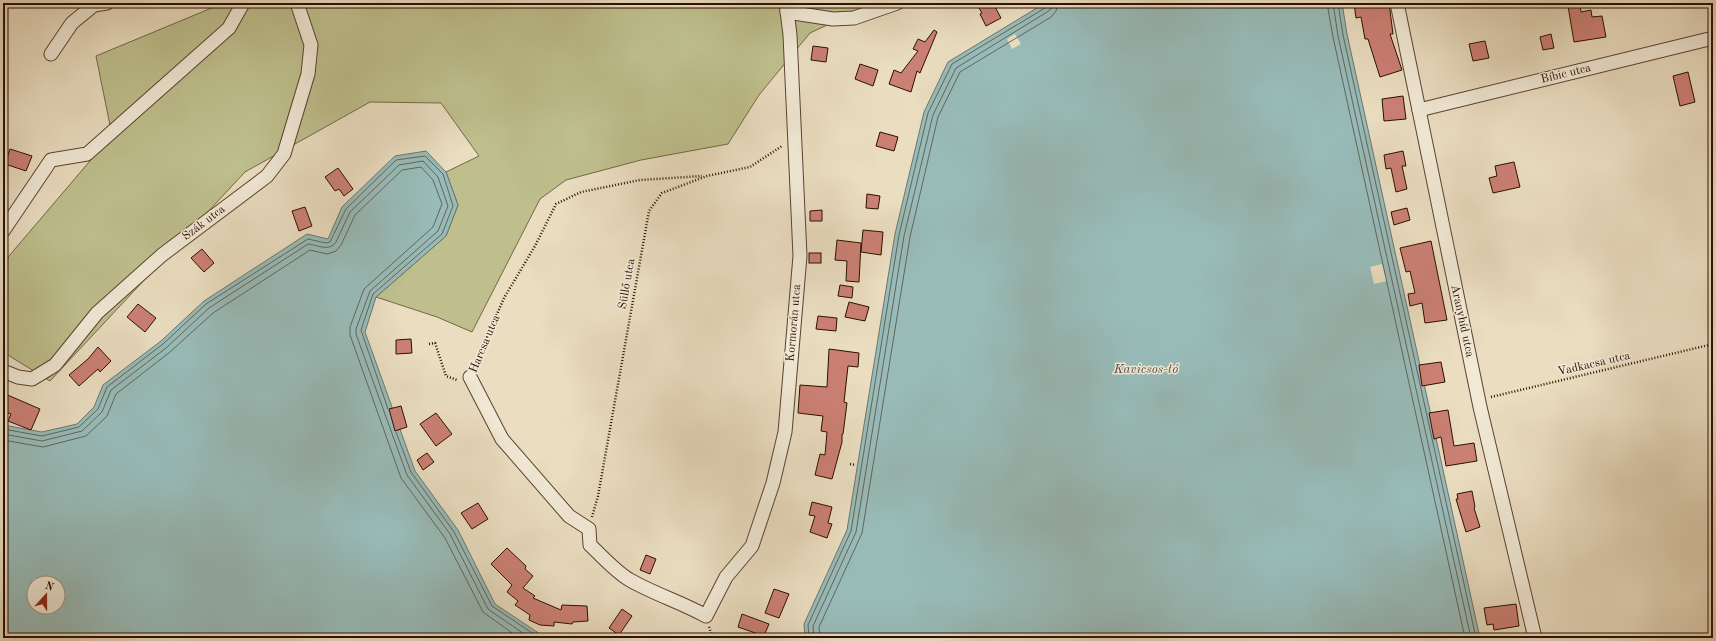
<svg xmlns="http://www.w3.org/2000/svg" width="1716" height="641" font-family="'Old Standard TT',serif">
	<style>
		.green { fill: #bebf8d; stroke: #746746 }
		.water { fill: #98bbb8; stroke: #6c766e; fill-rule: evenodd }
		.pier { fill: #eaddc0 }
		.lines { fill: none; stroke-linecap: round; stroke-linejoin: round }
		.shore { stroke: #62655c; stroke-width: 1 }
		.building { fill: #cb8074; stroke: #2b0f00 }
		.street-casing { stroke: #5b4230; stroke-width: 15 }
		.path { stroke: #2b0f00; stroke-width: 2.5; stroke-dasharray: 1 2; stroke-linecap: butt }
		.street { stroke: #f1e9d6; stroke-width: 13 }
		.labels { text-anchor: middle; dominant-baseline: central; stroke-width: 3; stroke-linejoin: round; paint-order: stroke }
		.street-label { font-size: 12px; fill: #2b0f00; stroke: #f1e9d6 }
		.water-label { font-size: 13px; font-style: italic; fill: #514b40; stroke: #f1e9d6 }
	</style>
	<rect width="100%" height="100%" fill="#eaddc0"/>
	<filter id="stains"><feTurbulence type="fractalNoise" baseFrequency=".005" numOctaves="4"/><feColorMatrix values="0 0 0 0 .2 0 0 0 0 .09 0 0 0 0 .02 0 0 0 .5 -.17"/></filter>
	<radialGradient id="worn" r=".72"><stop offset=".6" stop-color="#630" stop-opacity="0"/><stop offset="1" stop-color="#630" stop-opacity=".3"/></radialGradient>
	<path class="green" d="M218,3H874L810,33L759,95L728,144L641,160L566,180L540,199L472,332L437,317L376,297L446,236L458,205L446,172L479,156L441,103L370,102L245,172L50,381L3,352V263L112,135L96,56L214,7Z"/>
	<g class="water">
		<path d="M1045,3H1342L1347,34L1480,638H805L804,624L847,530L895,234L924,112L948,62Z"/>
		<path d="M426,151L446,172L458,205L446,236L376,297L365,332L415,471L458,530L495,604L540,634L595,636L598,638H3V425L42,432L77,424L94,407L103,385L161,341L204,301L307,234L328,239L342,207L395,156ZM34,583H58V607H34Z"/>
	</g>
	<g class="pier">
		<path d="M1015,34L1021,44L1012,49L1007,39Z"/>
		<path d="M1382,264L1387,281L1374,284L1370,267Z"/>
	</g>
	<g class="lines">
		<g class="shore">
			<path d="M1327,3L1333,37L1465,638"/>
			<path d="M1333,3L1338,36L1471,638"/>
			<path d="M1338,3L1343,35L1476,638"/>
			<path d="M3,429L42,436L79,427L98,409L107,387L163,344L206,304L308,239L326,243L330,242L346,209L396,160L425,156L443,174L453,206L442,234L373,294L361,330L388,409"/>
			<path d="M396,432L411,472L454,532L492,606L538,637L546,638"/>
			<path d="M3,434L42,441L82,431L102,412L111,390L166,348L209,308L308,244C318,245 329,252 336,242L350,212L399,165L423,161L438,177L448,206L438,231L370,291L356,329V334L407,475L450,534L488,609L530,638"/>
			<path d="M3,440L43,447L86,436L107,416L116,394L170,352L213,313L310,250L327,254L336,251L341,245L355,215L402,170L421,167L433,180L442,204L433,227L364,289L350,327V335L401,478L445,538L483,612L519,638"/>
			<path d="M809,638L808,625L851,531L899,235L928,113L952,64L1045,8L1047,3"/>
			<path d="M814,638L813,626L856,532L904,236L933,115L956,68L1047,12L1051,9L1052,3"/>
			<path d="M820,638L819,627L862,533L910,237L938,117L960,72L1051,17L1056,11L1058,3"/>
		</g>
	</g>
	<g class="building">
		<path d="M976,3H993L1001,18L986,26L980,14L982,13Z"/>
		<path d="M1354,3H1389L1393,34H1390L1402,70L1380,77L1368,39H1365L1361,17L1356,18Z"/>
		<path d="M1580,4L1581,12L1591,10L1592,17L1602,16L1606,37L1574,42L1568,6Z"/>
		<path d="M934,30L937,32L920,73L917,71L911,92L889,84L894,70L901,73L918,51L913,49L918,39L925,42Z"/>
		<path d="M1551,34L1554,48L1543,50L1540,37Z"/>
		<path d="M1485,41L1489,58L1473,61L1469,44Z"/>
		<path d="M813,46L828,48L826,62L811,60Z"/>
		<path d="M860,64L878,70L873,86L855,79Z"/>
		<path d="M1688,72L1695,102L1680,106L1673,76Z"/>
		<path d="M1403,96L1406,119L1384,121L1382,99Z"/>
		<path d="M880,132L898,137L894,151L876,146Z"/>
		<path d="M10,149L32,156L26,171L5,164Z"/>
		<path d="M1403,151L1406,166H1402L1407,189L1396,192L1391,168L1386,169L1384,155Z"/>
		<path d="M1514,162L1520,187L1493,193L1489,178L1497,176L1495,166Z"/>
		<path d="M338,168L353,189L344,196L339,189L335,191L325,177Z"/>
		<path d="M867,194L880,196L878,209L866,208Z"/>
		<path d="M305,207L312,226L299,231L292,211Z"/>
		<path d="M1407,208L1410,220L1394,225L1391,212Z"/>
		<path d="M822,210V221H810V211Z"/>
		<path d="M863,230L883,232L881,255L861,252Z"/>
		<path d="M837,240L861,243L859,282L846,281L847,261L835,260Z"/>
		<path d="M1431,241L1447,320L1425,323L1422,303L1410,306L1408,294L1415,293L1410,271L1406,272L1400,248Z"/>
		<path d="M202,249L214,263L204,272L191,258Z"/>
		<rect x="809" y="253" width="12" height="10"/>
		<path d="M840,285L853,287L852,298L838,296Z"/>
		<path d="M849,302L869,307L865,321L845,317Z"/>
		<path d="M138,304L156,318L145,332L127,317Z"/>
		<path d="M818,316L837,318L836,331L816,329Z"/>
		<path d="M411,339L412,353L396,354V340Z"/>
		<path d="M98,347L111,361L100,372L98,369L79,386L69,375L88,359Z"/>
		<path d="M829,349L859,353L858,367L848,366L844,402L847,403L843,434H842V442L832,479L815,475L820,454L825,455L827,432L821,431L823,416L798,413L800,385L827,387Z"/>
		<path d="M1441,362L1445,382L1422,386L1419,365Z"/>
		<path d="M3,393L40,409L31,430L8,421L11,414L3,411Z"/>
		<path d="M401,406L407,427L395,431L389,409Z"/>
		<path d="M1448,410L1454,446L1474,443L1477,461L1446,466L1441,437L1434,439L1429,413Z"/>
		<path d="M436,413L452,434L436,446L420,424Z"/>
		<path d="M427,453L434,462L423,470L417,460Z"/>
		<path d="M1472,491L1475,507L1474,508L1480,527L1466,532L1456,499H1458L1457,494Z"/>
		<path d="M812,502L832,507L828,523L832,524L827,538L810,532L815,516L809,515Z"/>
		<path d="M478,503L488,519L472,529L461,513Z"/>
		<path d="M507,548L526,566L525,569L533,576L523,588L535,596L533,598L561,610L562,605L587,606L588,621L573,622L572,624L554,622V626L540,625L529,620L530,615L515,605L518,601L507,592L512,585L491,564Z"/>
		<path d="M646,555L656,559L650,574L640,570Z"/>
		<path d="M774,589L789,594L779,618L765,613Z"/>
		<path d="M1516,604L1519,626L1494,630L1493,624L1487,625L1484,608Z"/>
		<path d="M622,609L632,616L619,635L609,628Z"/>
		<path d="M742,614L769,624L764,636L738,627Z"/>
	</g>
	<g class="lines">
		<g class="street-casing">
			<g id="street">
				<path d="M1397,3L1480,407L1535,638"/>
				<path d="M787,12L833,19L854,18L897,3"/>
				<path d="M51,54L72,23L94,5L107,3"/>
				<path d="M1419,110L1713,38"/>
				<path d="M3,231L51,160L87,154L229,28L243,3"/>
				<path d="M3,371L18,377L32,379L55,365L97,313L162,255L267,176L284,154L308,74L311,45L297,3"/>
				<path d="M470,377L502,439L569,516L589,529L590,545C603,557 616,572 630,580C654,594 681,602 706,616L726,577L752,546L773,483L785,432L800,256L790,35L786,3"/>
			</g>
		</g>
		<g class="path">
			<path d="M429,344L435,343L446,376L457,380"/>
			<path d="M475,365L504,298L535,246L556,204L581,192L640,180L702,176"/>
			<path d="M1491,397L1713,344"/>
			<path d="M850,464L856,465"/>
			<path d="M592,517L598,496L649,211L662,193L707,176L750,167L782,146"/>
			<path d="M709,627L713,638"/>
		</g>
		<use href="#street" class="street"/>
	</g>
	<g class="labels">
		<g class="street-label">
			<text transform="translate(1566 74) rotate(-14)">Bíbic utca</text>
			<text transform="translate(204 223) rotate(-37)">Szák utca</text>
			<text transform="translate(627 284) rotate(-80)">Süllő utca</text>
			<text transform="translate(1462 321) rotate(78)">Aranyhíd utca</text>
			<text transform="translate(794 323) rotate(-85)">Kormorán utca</text>
			<text transform="translate(485 344) rotate(-67)">Harcsa utca</text>
			<text transform="translate(1594 364) rotate(-13)">Vadkacsa utca</text>
		</g>
		<g class="water-label">
			<text x="1146" y="369">Kavicsos-tó</text>
		</g>
	</g>
	<rect width="1716" height="641" fill="none" stroke="#eaddc0" stroke-width="16"/>
	<rect x="4" y="4" width="1708" height="633" fill="none" stroke="#2b0f00" stroke-width="2"/>
	<rect x="8" y="8" width="1700" height="625" fill="none" stroke="#2b0f00"/>
	<g transform="translate(46 595) rotate(21)"><circle r="19" fill="#f1e9d6" stroke="#a29280"/>
	<path d="M0-3L7 15L0 10L-7 15Z" fill="#8f2418"/>
	<text y="-6" font-size="11" font-weight="bold" text-anchor="middle" fill="#2b0f00">N</text>
	</g>
	<rect width="100%" height="100%" filter="url(#stains)"/>
	<rect width="100%" height="100%" fill="url(#worn)"/>
</svg>
